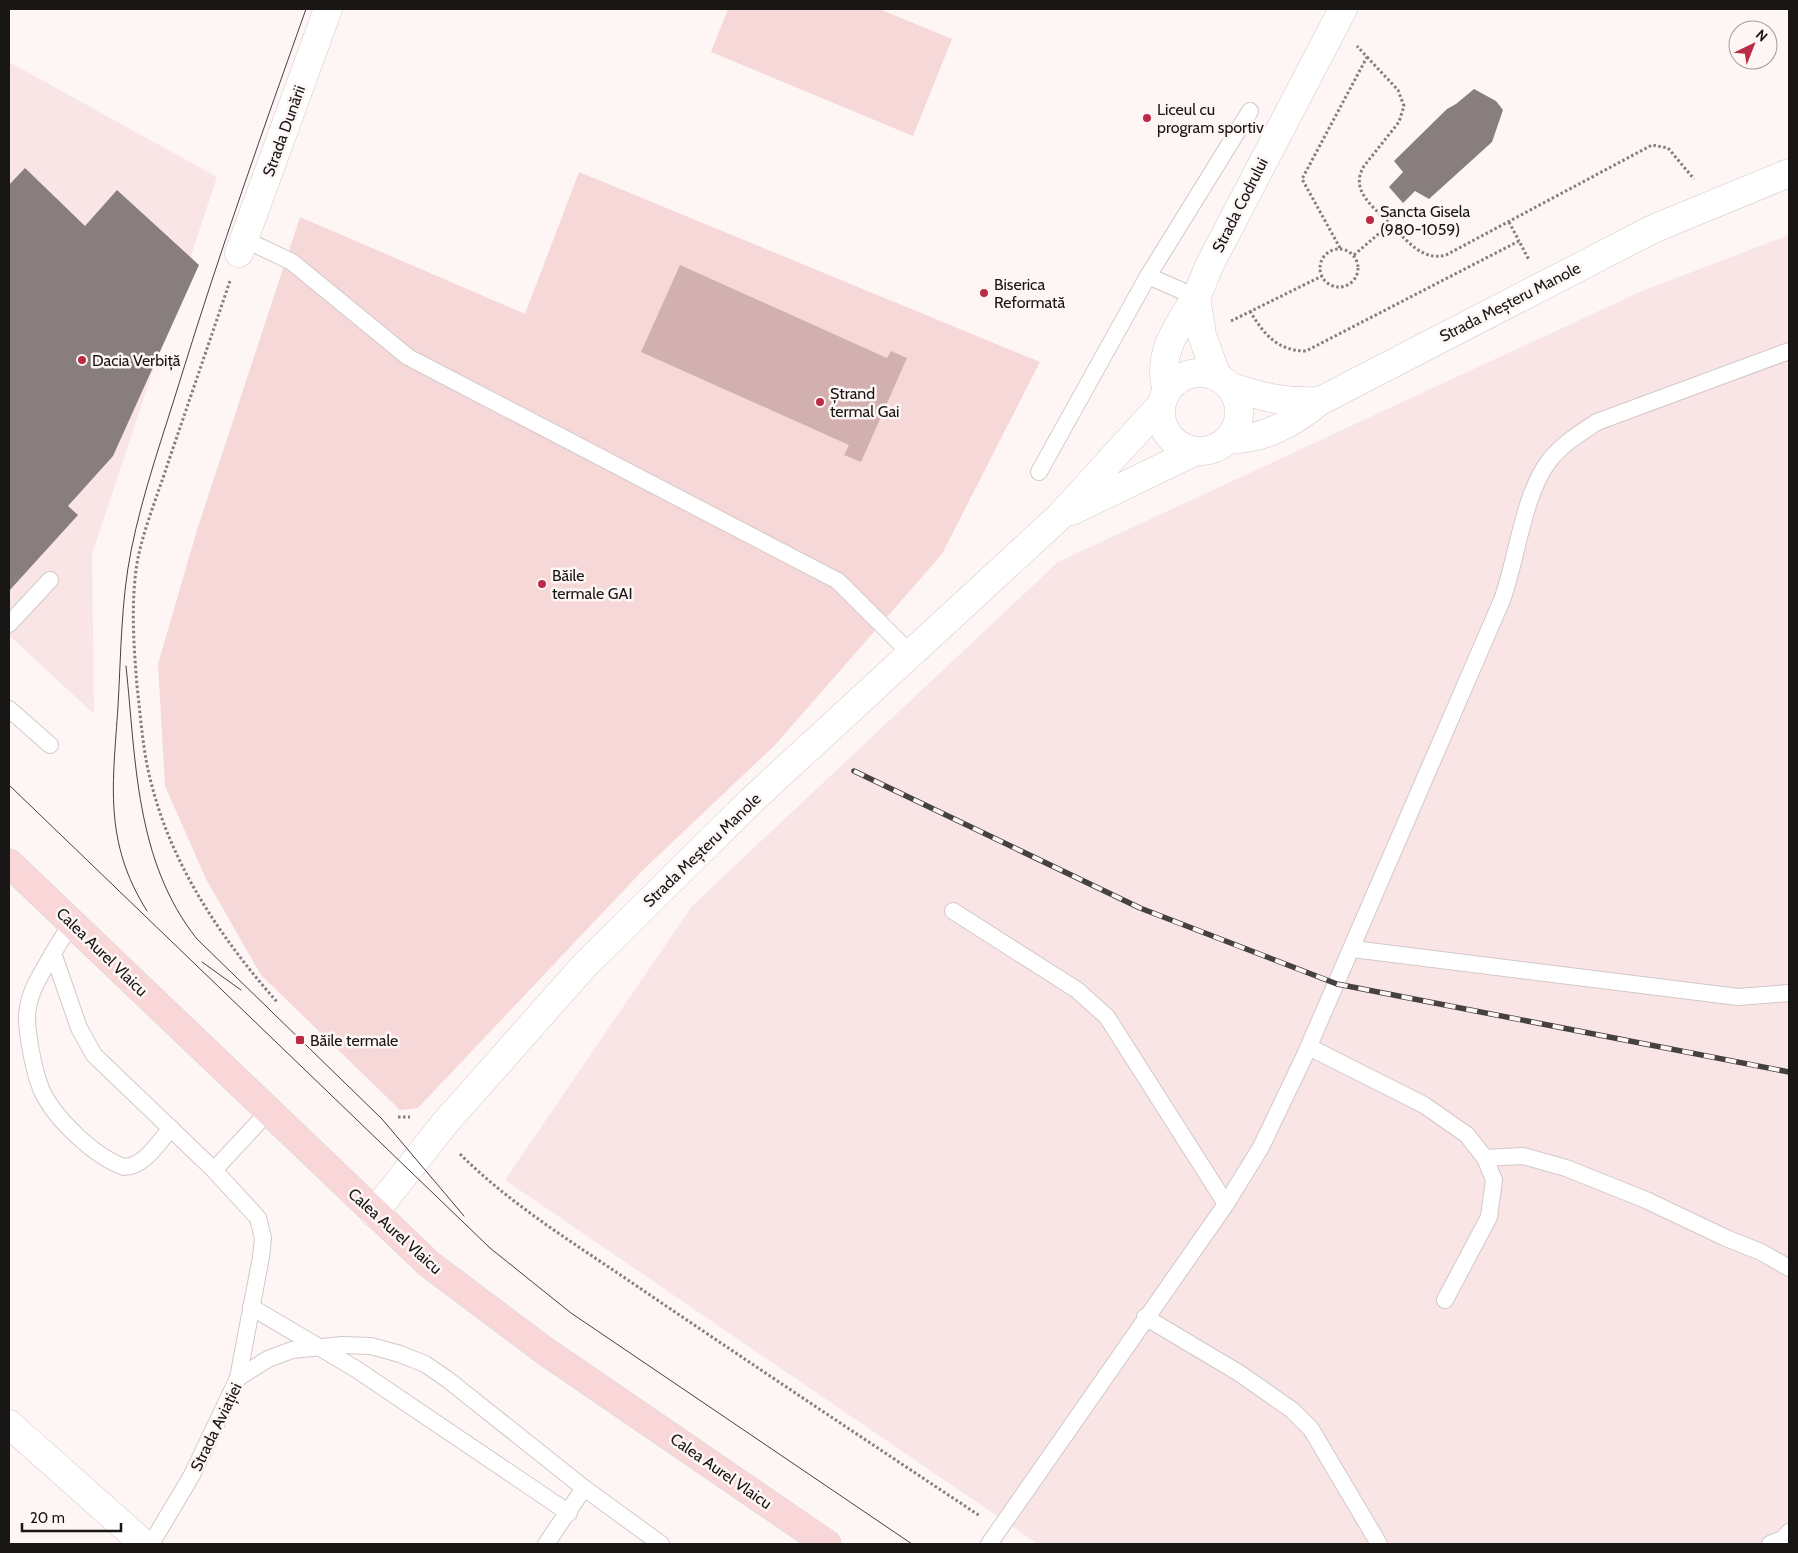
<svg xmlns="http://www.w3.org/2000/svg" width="1798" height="1553" font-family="Cabin,sans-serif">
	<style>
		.built { fill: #f9e5e5 }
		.green { fill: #f7d8d8 }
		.water { fill: #d3b0b0 }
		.building { fill: #887e7e }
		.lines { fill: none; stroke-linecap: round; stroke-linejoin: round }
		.lane-casing { stroke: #d3c8c8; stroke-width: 18 }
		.street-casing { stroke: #d3c8c8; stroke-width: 29 }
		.primary-casing { stroke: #d6d5d5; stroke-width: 29 }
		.path { stroke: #847e7e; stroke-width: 3; stroke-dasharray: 2.5 2.5; stroke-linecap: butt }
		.lane { stroke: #fff; stroke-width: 16 }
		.street { stroke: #fff; stroke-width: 28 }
		.primary { stroke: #f9d7d8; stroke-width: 28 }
		.tram { stroke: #464141; stroke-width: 1 }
		.rail-casing { stroke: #464141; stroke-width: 5.5 }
		.rail { stroke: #fef5f5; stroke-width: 4; stroke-dasharray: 11; stroke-linecap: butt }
		.poi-dot { fill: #bc2b45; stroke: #fef5f5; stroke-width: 2 }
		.labels { text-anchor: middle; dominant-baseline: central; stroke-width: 5; stroke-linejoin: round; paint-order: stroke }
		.poi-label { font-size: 16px; fill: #191616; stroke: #fef5f5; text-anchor: start }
		.street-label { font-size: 16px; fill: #191616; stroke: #fef5f5 }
	</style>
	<rect width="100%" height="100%" fill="#fef5f5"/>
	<g class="built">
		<path d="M9,62L217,177L92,554L94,714L9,635Z"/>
		<path d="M1789,235V1544H1038L505,1180L692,906L1058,562L1642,291Z"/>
	</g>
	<g class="green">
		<path d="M728,9H879L952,39L913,136L711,52Z"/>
		<path d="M579,172L1040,362L942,554L775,745L643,870L418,1108L400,1110L261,975L206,879L165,786L158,664L197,530L300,217L525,314Z"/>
	</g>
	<path class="water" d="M680,265L887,358L891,351L907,358L861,462L844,455L849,445L641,352Z"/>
	<g class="building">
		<path d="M1474,89L1496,101L1503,110L1492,142L1429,199L1415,191L1403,203L1389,187L1403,172L1394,161L1447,109L1456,104Z"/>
		<path d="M25,168L85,226L117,190L199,265L113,456L68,506L78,515L9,591V185Z"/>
	</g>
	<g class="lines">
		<g class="lane-casing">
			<g id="lane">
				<path d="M244,239L292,262L408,357L838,581L910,653"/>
				<path d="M1148,276L1196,297"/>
				<path d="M1039,472L1148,276L1250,111"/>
				<path d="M9,624L50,580"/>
				<path d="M9,709L50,745"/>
				<path d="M953,911L1077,990L1107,1017L1226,1204"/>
				<path d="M72,922L53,953L79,1028L94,1055L214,1170L258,1218L263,1238L261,1257L238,1378"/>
				<path d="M1353,949L1738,997L1789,993"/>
				<path d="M53,953C42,973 28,992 27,1016C27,1035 34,1073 42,1091C55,1119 95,1157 124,1167C144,1167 159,1142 171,1128"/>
				<path d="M1309,1047L1424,1105L1467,1135L1485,1158L1494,1180L1489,1217L1445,1300"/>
				<path d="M1485,1158L1523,1156L1566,1168L1646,1200L1726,1238L1761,1252L1789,1268"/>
				<path d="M214,1170L268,1112"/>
				<path d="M251,1307L356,1369L569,1513"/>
				<path d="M1145,1317L1239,1373L1292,1410L1311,1429L1379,1544"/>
				<path d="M151,1544L192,1475L238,1378L268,1359L292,1350L343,1345L371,1346L400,1354L425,1364L447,1379L584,1488L661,1544"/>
				<path d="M546,1544L584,1488"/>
				<path d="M989,1544L1226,1204L1261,1147L1305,1055L1502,600C1517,559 1523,495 1549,461C1562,444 1580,433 1597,422L1789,351"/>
				<path d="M1770,1544L1783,1539L1789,1532"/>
			</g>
		</g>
		<g class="street-casing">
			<g id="street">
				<path d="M239,253L328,9"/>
				<path d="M1196,297L1202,335L1217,377"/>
				<circle cx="1200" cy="412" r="39"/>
				<path d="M1229,386C1262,397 1284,403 1320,401L1653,229L1789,173"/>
				<path d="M1167,391C1156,356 1177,327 1195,299C1201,289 1204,277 1209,266L1343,9"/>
				<path d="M1228,439C1264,440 1293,423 1320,401"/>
				<path d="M1072,511L1196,451"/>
				<path d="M374,1213L445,1123L584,966L752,800L1059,517L1161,405"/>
				<path d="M9,1424L144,1544"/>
			</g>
		</g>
		<g class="primary-casing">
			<path id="primary" d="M9,863L429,1264L545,1351L827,1544"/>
		</g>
		<g class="path">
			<path d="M1367,57L1398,90L1404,106L1399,122L1364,166C1349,191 1374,207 1390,224"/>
			<path d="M1509,222L1519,241"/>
			<path d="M1340,248L1302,179L1367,57L1357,46"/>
			<circle cx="1339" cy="268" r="19"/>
			<path d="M1354,255L1390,224C1406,239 1422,262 1446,255L1652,145L1668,148L1694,179"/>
			<path d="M230,281C209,343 188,404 167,466C157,497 140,538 136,570C131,609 134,648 137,686C141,720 143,754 152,786C173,868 223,941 278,1003"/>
			<path d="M1250,311C1264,335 1278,351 1306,351L1519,241L1529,260"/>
			<path d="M1231,321L1322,276"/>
			<path d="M398,1117H410"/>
			<path d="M460,1154C514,1208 582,1248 644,1291C756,1367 867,1441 980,1516"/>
		</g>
		<use href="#lane" class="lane"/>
		<use href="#street" class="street"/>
		<use href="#primary" class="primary"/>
		<g class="tram">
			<path d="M126,666C136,760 135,861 197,939L382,1119L464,1216"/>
			<path d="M9,785L490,1248L571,1313L912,1544"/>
			<path d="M147,911C103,841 113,784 118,706C121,655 121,601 131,551C143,491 164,433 182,374C220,251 263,130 306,9"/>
			<path d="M202,962L241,990"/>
		</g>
		<g class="rail-casing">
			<path id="rail" d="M854,771L1140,908L1337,984L1789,1072"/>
		</g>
		<use href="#rail" class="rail"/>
	</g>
	<g class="poi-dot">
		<circle cx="1147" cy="118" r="5"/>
		<circle cx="1370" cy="220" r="5"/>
		<circle cx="984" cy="293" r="5"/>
		<circle cx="82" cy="360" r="5"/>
		<circle cx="820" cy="402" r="5"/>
		<circle cx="542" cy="584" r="5"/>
		<rect x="295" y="1035" width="10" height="10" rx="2.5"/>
	</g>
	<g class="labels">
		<g class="poi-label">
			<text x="1157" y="109">Liceul cu<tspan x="1157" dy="18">program sportiv</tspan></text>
			<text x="1380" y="211">Sancta Gisela<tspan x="1380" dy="18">(980-1059)</tspan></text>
			<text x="994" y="284">Biserica<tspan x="994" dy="18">Reformată</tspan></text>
			<text x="92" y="360">Dacia Verbiță</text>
			<text x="830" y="393">Ștrand<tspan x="830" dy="18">termal Gai</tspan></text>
			<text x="552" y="575">Băile<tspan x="552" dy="18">termale GAI</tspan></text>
			<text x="310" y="1040">Băile termale</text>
		</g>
		<g class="street-label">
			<text transform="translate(284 131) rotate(-70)">Strada Dunării</text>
			<text transform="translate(1240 205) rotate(-63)">Strada Codrului</text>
			<text transform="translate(1510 302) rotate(-27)">Strada Meșteru Manole</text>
			<text transform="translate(702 850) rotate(-44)">Strada Meșteru Manole</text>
			<text transform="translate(102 952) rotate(44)">Calea Aurel Vlaicu</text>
			<text transform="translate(395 1231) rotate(42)">Calea Aurel Vlaicu</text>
			<text transform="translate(216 1427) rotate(-64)">Strada Aviației</text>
			<text transform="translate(721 1471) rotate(35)">Calea Aurel Vlaicu</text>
		</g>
	</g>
	<rect width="1798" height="1553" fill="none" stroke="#191616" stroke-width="20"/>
	<g transform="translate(1753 45) rotate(43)"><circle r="24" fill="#fef5f5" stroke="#a29c9c"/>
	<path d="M0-4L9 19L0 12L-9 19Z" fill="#bc2b45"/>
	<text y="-8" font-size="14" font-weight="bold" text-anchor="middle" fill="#191616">N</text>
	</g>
	<path d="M22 1523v8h99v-8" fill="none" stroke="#191616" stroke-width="2.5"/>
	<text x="30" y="1523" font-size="15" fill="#191616" stroke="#fef5f5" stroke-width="4" paint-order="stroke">20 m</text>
</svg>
